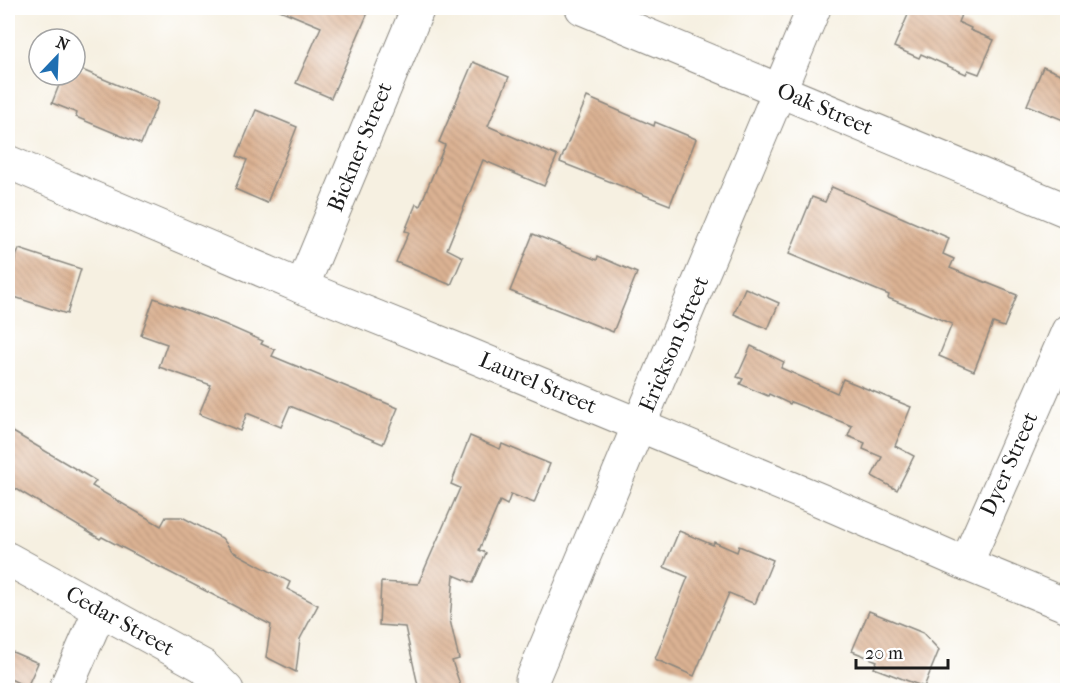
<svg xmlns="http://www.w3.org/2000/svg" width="1075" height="698" font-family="'IM FELL French Canon',serif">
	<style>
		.building { fill: url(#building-back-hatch) }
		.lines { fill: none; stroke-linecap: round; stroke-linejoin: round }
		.minor-casing { stroke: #89867e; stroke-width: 35 }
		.tertiary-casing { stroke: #89867e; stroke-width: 35 }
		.minor { stroke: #fff; stroke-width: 33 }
		.tertiary { stroke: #fff; stroke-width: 33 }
		.labels { text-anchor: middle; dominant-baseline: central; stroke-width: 4.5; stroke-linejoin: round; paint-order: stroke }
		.street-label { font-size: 22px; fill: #1c1c1c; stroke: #fff }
	</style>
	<defs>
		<pattern id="building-back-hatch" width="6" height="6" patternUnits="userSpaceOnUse" patternTransform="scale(1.5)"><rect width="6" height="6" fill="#dbb293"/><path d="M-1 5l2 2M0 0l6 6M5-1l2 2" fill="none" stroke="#bb987e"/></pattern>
	</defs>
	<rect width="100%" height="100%" fill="#fff"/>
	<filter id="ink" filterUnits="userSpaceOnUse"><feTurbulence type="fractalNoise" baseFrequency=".0167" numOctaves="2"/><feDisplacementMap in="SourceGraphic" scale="12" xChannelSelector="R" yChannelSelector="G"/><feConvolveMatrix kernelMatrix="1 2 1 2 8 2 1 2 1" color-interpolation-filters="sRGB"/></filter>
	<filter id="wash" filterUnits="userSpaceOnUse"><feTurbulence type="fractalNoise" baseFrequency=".008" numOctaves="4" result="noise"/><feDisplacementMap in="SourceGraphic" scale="24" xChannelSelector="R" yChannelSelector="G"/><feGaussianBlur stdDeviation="1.35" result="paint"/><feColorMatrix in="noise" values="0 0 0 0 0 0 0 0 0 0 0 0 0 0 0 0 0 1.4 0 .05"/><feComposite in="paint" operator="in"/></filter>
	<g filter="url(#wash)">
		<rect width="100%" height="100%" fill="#f6f0e1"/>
		<g id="blocks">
			<g class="building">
				<path d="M275,8H370L331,98L296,83L321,27Z"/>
				<path d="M911,8H964L958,22L971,28L970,30L994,40L979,74L968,70L966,74L921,54L919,58L894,47Z"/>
				<path d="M473,62L509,77L488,126L557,156L544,186L483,160L447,249L463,257L451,285L396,262L409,232L405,231L416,204L420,206L445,145L439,142Z"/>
				<path d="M75,67L158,102L141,144L76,117L77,113L52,103L63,75H75Z"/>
				<path d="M1043,67L1068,77V122L1027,105Z"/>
				<path d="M587,97L654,126L655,122L696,139L670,205L560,162Z"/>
				<path d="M256,110L297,127L267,203L235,189L247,160L237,156Z"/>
				<path d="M832,187L949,238L943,254L954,259L950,268L1017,295L1004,327L993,323L974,371L939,356L952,324L888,298L889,295L789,254L812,197L825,202Z"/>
				<path d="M533,234L597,260L598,256L637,273L613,332L510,291Z"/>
				<path d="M19,249L81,269L67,314L8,295V261L14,263Z"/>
				<path d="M745,288L779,303L768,329L734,314Z"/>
				<path d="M154,298L224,324L263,341L261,344L275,350L272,356L398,408L383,444L290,406L281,427L247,413L240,431L199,414L211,385L159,367L167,344L141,335Z"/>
				<path d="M751,346L784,362L781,368L837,393L843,379L911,407L895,446L914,456L897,490L872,476L882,457L863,449L865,443L848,436L852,426L791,402L790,404L769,394L768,396L740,384L743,379L737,377Z"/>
				<path d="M8,429L96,481L92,486L161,526L166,517H182L222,538L232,551L290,582L287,589L318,605L300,639L296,672L266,657L271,625L102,537L100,539L8,484Z"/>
				<path d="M470,436L500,449L502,444L550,464L534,503L511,494L507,505L500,501L479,550L486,553L473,583L454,575L450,620L459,659L452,661L462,690H419L405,627L379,625L381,582L418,584L460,488L451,484Z"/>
				<path d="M679,531L713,545L714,542L737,552L739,546L773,560L755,604L729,593L694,676L655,659L688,577L664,567Z"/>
				<path d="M869,611L923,633L939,650L924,687L874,668L877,661L852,651Z"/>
				<path d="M8,650L38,663L27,687L8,678Z"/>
			</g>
		</g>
	</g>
	<g filter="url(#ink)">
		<use href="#blocks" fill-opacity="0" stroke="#89867e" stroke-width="1.5"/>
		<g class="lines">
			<g class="minor-casing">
				<g id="minor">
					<path d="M8,162L302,287L463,352L820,500L966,564L1068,606"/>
					<path d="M302,287L418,8"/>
					<path d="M8,559L203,666L227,690"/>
					<path d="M966,564L1068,331"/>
					<path d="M532,680L814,8"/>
					<path d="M65,690L100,610"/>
				</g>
			</g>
			<g class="tertiary-casing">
				<path id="tertiary" d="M582,8L1068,211"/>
			</g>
			<use href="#minor" class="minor"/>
			<use href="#tertiary" class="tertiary"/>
		</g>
	</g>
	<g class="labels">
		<g class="street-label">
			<text transform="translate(825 109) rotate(23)">Oak Street</text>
			<text transform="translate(360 147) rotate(-68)">Bickner Street</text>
			<text transform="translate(674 344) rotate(-67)">Erickson Street</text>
			<text transform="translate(538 383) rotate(23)">Laurel Street</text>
			<text transform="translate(1009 464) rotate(-66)">Dyer Street</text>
			<text transform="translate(120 621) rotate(29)">Cedar Street</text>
		</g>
	</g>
	<rect width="1075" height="698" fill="none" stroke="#fff" stroke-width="30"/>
	<g transform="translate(57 57) rotate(23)"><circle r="28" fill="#ffffff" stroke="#a4a4a4" stroke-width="1.5"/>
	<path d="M0-4.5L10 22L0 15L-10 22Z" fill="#1f6fb2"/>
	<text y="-9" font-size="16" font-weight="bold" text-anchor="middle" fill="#1c1c1c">N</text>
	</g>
	<path d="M856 659v9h92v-9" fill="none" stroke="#1c1c1c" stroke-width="3"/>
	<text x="865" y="659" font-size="18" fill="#1c1c1c" stroke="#ffffff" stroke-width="4.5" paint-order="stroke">20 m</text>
</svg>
